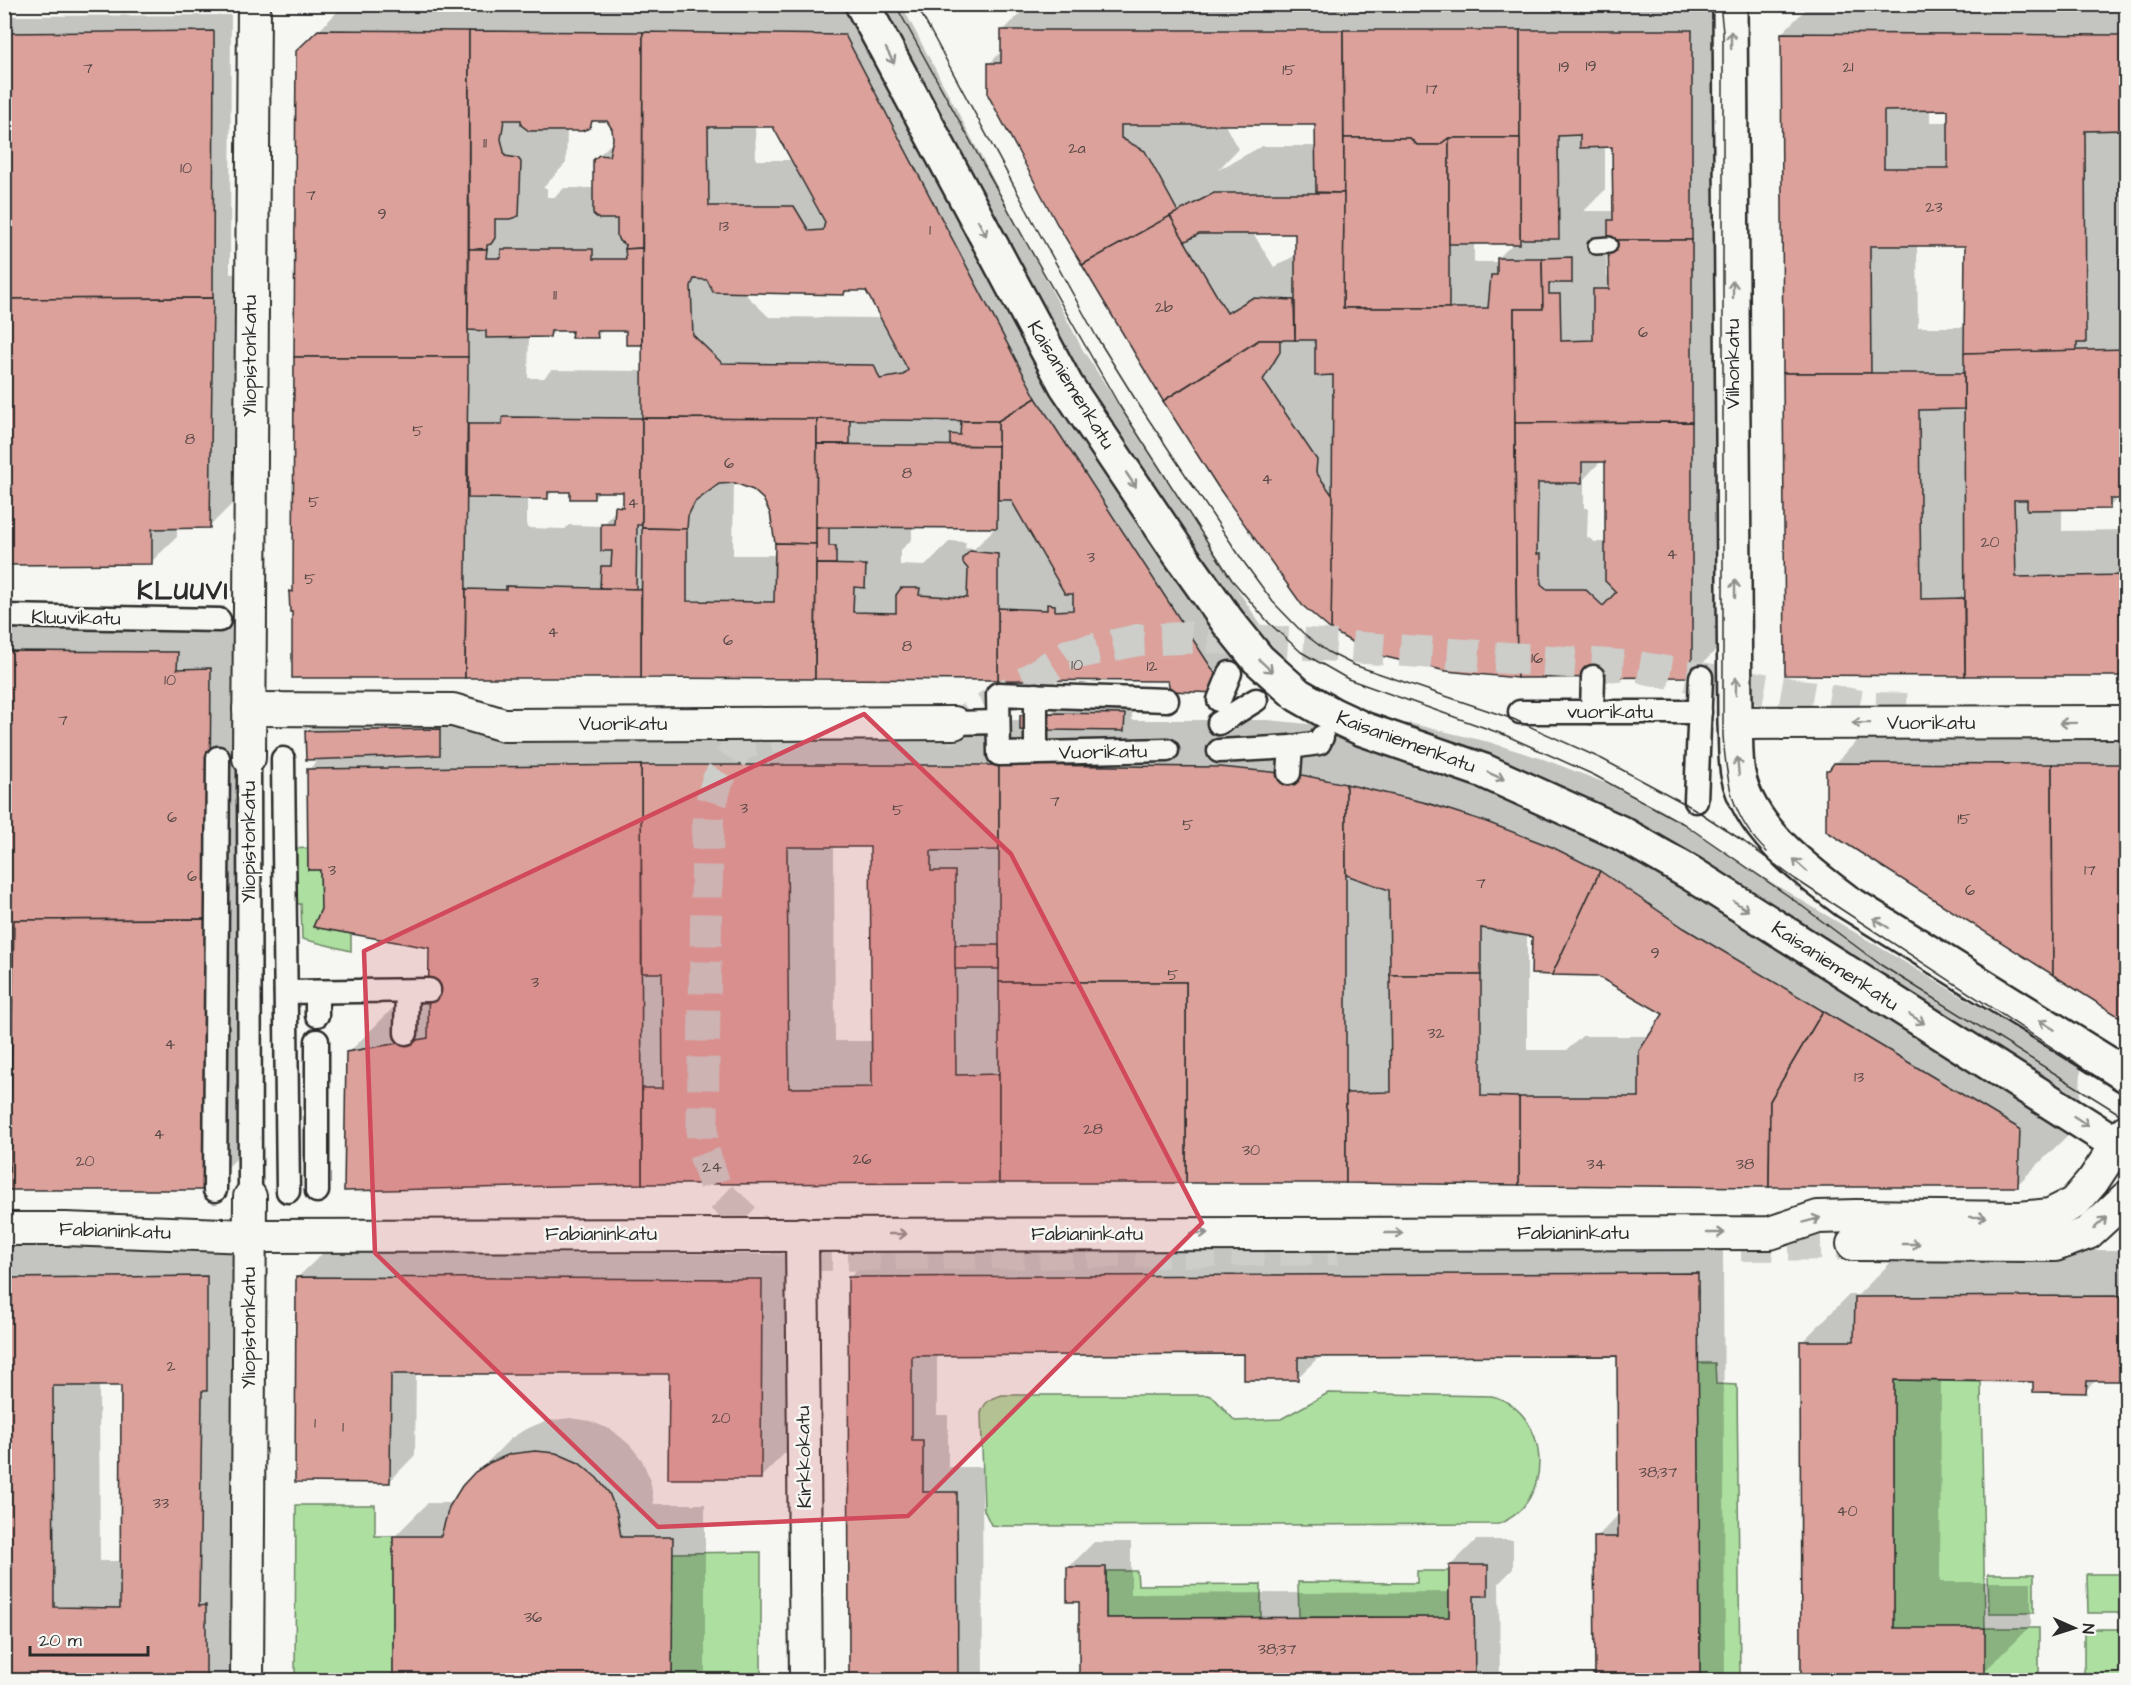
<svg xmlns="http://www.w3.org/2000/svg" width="2131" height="1685" font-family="'Architects Daughter',sans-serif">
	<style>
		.green { fill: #addfa0; stroke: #6c8566; stroke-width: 1.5 }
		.shadow { fill: #0003; fill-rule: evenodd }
		.building { fill: #dba19a; stroke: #2b2b2b; stroke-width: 1.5; fill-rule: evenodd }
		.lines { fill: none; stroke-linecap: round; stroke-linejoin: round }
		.minor-tunnel { stroke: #cdcdca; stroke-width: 32; stroke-dasharray: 32 16; stroke-linecap: butt }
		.service-casing { stroke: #2b2b2b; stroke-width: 20 }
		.pedestrian-casing { stroke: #2b2b2b; stroke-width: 27 }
		.minor-casing { stroke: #2b2b2b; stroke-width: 36 }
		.secondary-casing { stroke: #2b2b2b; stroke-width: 38 }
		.service { stroke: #f6f6f2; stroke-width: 15 }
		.pedestrian { stroke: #f6f6f2; stroke-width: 22 }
		.minor { stroke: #f6f6f2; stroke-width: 32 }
		.secondary { stroke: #f6f6f2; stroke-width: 33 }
		.tram { stroke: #2b2b2b; stroke-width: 1.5 }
		.oneway { stroke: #90908e }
		.marked { fill: #d1495b; fill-opacity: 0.2; stroke: #d1495b; stroke-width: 4.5; stroke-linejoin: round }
		.labels { text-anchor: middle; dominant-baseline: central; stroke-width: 5; stroke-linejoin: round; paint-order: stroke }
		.number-label { font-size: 16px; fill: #574847 }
		.street-label { font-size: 20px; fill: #2b2b2b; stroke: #f6f6f2 }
		.district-label { font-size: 26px; font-weight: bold; letter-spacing: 1.5px; fill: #2b2b2b; stroke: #f6f6f2 }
	</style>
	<rect width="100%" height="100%" fill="#f6f6f2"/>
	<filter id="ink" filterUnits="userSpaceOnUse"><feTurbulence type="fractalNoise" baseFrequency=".0167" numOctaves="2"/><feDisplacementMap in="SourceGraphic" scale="12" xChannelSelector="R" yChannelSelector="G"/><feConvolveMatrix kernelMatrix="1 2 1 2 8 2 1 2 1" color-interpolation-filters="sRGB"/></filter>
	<g filter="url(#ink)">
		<g class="green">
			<path d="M308,848V870H320L321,909L313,927L351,934V951L302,939L301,904H293L292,849Z"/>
			<path d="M1698,1363H1715L1716,1384L1737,1385L1740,1678L1773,1677V1680H1700Z"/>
			<path d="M1894,1380L1981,1382L1985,1628H2039V1680H1895V1674H1985L1894,1628Z"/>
			<path d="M1328,1393L1492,1396C1551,1412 1556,1503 1498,1524L1001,1526L991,1525L984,1510L981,1413C985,1401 990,1399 1002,1395H1207L1213,1397L1235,1421L1281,1419Z"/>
			<path d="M296,1505H375V1536H393V1680H295Z"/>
			<path d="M761,1552V1680H672V1553Z"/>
			<path d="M1106,1571H1137L1138,1585L1261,1584V1618H1106Z"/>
			<path d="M1417,1571H1449V1617H1299L1298,1582L1417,1583Z"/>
			<path d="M1988,1574H2034V1613H1989Z"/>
			<path d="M2087,1574H2126V1613H2088Z"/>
			<rect x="2084" y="1629" width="42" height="51"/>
		</g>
		<g class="shadow">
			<path d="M345,4H901L1083,350L1264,630V644L1217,691L1169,679L294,676V610L291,592L294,589L298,52ZM596,119H608L613,128L614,141L594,160V188H564L555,197H547V188H543L566,163L567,130L589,126ZM755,125H774L793,160H756ZM848,289H867L882,318L769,317L742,291L844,294ZM557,329H573L597,336L604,329H627V343H644V371L551,370L544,378H528L529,336H550ZM996,438H999V503H996ZM734,481L754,488L764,498L772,513L776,555H733ZM554,490H572L593,498L600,491H625V498L603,526L569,525L565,529L527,528V497H547ZM912,526L996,527L974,549L965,548L966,542L950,541L925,566L900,565V551L912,539Z"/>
			<path d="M1029,4H1739L1738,628L1691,675L1517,677L1446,670L990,63L1002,51L1003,31ZM1224,123H1317V146H1262L1218,170L1238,149ZM1605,146H1613L1614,211H1584L1605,190ZM1253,233H1296V255L1274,267ZM1474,243H1514L1498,258V262H1474ZM1610,243V273L1607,277L1606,246ZM1602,460H1607V542H1595L1587,537L1588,508H1584V479Z"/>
			<path d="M1811,4H2126V300L2123,304H2126V497H2119L2109,507L2062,508V531L2126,530V674H1787L1782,33ZM1930,109H1949V122H1930ZM1966,244V327H1918L1917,245Z"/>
			<path d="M231,15L230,274L238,273L235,501L210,526L177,527V537L151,562L4,563V16Z"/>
			<path d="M4,605L225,606L224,622H257L253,1142L206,1189H4Z"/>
			<path d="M1058,706H1132V720H1268L1349,728L1394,738L1409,723L1489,742L1546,760L1613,786L1662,810L1746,867L2081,1068L2079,1124L2017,1185L1186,1182H642L345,1189L348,1053L395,1006L430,1000V946L322,909L321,869L309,769L320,758L307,732L315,723L689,719L1022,720V716L1030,707L1035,720H1050V714ZM834,845H872L873,1041H835ZM1527,934L1533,936L1665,1013L1650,1036H1582L1567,1050H1527Z"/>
			<path d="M2126,718V1019L1827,831L1828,770L1875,723Z"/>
			<path d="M4,1230H254L244,1680H4ZM99,1385H122V1561H100Z"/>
			<path d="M1723,1248L1725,1680H1596V1538L1619,1514V1354L1320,1356L1297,1378L1245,1353L937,1354V1415H948V1467H982L983,1680H851L850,1277L875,1252Z"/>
			<path d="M1903,1250H2126V1380L2097,1379L2085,1391L2035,1380L1941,1379L1940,1582H2031V1625L1984,1672L1904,1673L1897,1680H1802V1342L1849,1295H1858Z"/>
			<path d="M323,1253L787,1254L786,1452L761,1477L670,1373L416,1372L415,1455L390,1481L297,1278Z"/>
			<path d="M570,1418L590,1421L612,1430L630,1445L642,1460L650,1479L654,1504H705V1678L702,1680H394L395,1536L428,1503H453L463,1487L510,1439L524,1430L545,1421Z"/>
			<path d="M1476,1540H1513V1569L1499,1583L1500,1680H1081V1600L1068,1568L1094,1542H1131V1594L1450,1592V1566Z"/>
		</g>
		<g class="building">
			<path d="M318,30L469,31L468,357H294L296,51Z"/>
			<path d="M1001,30H1343L1344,193L1316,192L1315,125H1121V138L1145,151L1178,212L1082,265L1057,224L988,95V63H1001Z"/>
			<path d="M1343,30H1520V138H1449L1439,145H1417L1410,138H1344Z"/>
			<path d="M1520,30H1692V240H1608V220H1613L1612,147L1580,148V135L1558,136L1559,239H1520Z"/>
			<path d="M214,31L213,298L4,299V33Z"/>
			<path d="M469,31L643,32L642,248L625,249L626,245L619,241L617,236V219H599L593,214V160L599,155L609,156L613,139L612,129L607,121H592L590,128L582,131H529L521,125V120H504L501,139L505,156L518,158L521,162L519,216L510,219H495V238L491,244L487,245V249H469Z"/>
			<path d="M643,32L845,35L1036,398L998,421L642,418ZM708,127H773L825,222L823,230L809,231L794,206H709ZM694,279L707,280L713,292L844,295L845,291H866L908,370L903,375L880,379L874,365L722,363L693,335L691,286Z"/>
			<path d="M1781,33L2126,35V130L2085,131L2086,343H2077V351L1964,353L1965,246H1870L1871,373H1783ZM1948,110V168H1884V111Z"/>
			<path d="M1344,138H1410L1417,145H1439L1449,138V308H1343Z"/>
			<rect x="1449" y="138" width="71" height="106"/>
			<path d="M1214,193H1344L1343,308H1488L1491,275H1497V258H1542L1543,309H1514L1517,678L1446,671L1373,654L1331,630L1333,375L1315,376V340H1295V234H1199L1184,242L1170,216Z"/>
			<path d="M1170,216L1227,313L1252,298L1294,300L1295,340H1259L1163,401L1082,265Z"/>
			<path d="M1608,240H1692V422L1515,423L1514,309H1543L1542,258L1572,257V283H1549V294H1560L1561,341L1593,340V289H1609Z"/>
			<path d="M642,248V345H626V331H597L598,338H571L572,331H551L550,337L486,338V331L468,330L469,249H487L486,258H501V249H593V259H626L625,249Z"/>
			<path d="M213,298L210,528L152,529V564L4,565V299Z"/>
			<path d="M1259,340H1280V352L1263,380L1317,460L1316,472L1333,496L1331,630L1302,605L1218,487L1163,401Z"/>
			<path d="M2126,349V499H2110V509L2027,510V500H2014L2016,577L2126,575V676H1965L1964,353Z"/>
			<path d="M294,357H468L465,678H292V612H290L289,591L293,592Z"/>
			<path d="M1783,373H1964V409L1919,410L1921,599L1964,598L1965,676L1785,675Z"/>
			<path d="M1036,398L1218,678L1217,693L1170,691L1168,681L998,680V608L1047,610V604L1055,605V611L1073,610V594H1065L1011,500H998V421Z"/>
			<path d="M503,417L642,418V525H637L636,589L600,588L601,566H611L612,551H601V524H614L615,506L623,507V492H594V499H570V492H548V499L468,498V424H502Z"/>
			<path d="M642,418L817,419L816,544L775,543L770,513L763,499L753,490L735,483L719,484L695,502L688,516L687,529L642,528Z"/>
			<path d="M817,419L850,420V444H817Z"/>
			<path d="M961,421H998V446L950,445V434L960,435Z"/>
			<path d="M1692,422V677L1517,678L1515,423ZM1582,462H1605V581L1616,592L1603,606L1585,589H1547L1541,584V554H1537L1538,483H1582Z"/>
			<path d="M817,444L998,446L997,528L816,527Z"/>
			<path d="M816,527L829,528V546H836V564H816Z"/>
			<path d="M642,528L687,529V601L774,602L775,543L816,544L815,679L641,678Z"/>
			<path d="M970,551L998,554V680L815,679L816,564L866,565L865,588L854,587L853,612L896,613V595L901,588H920L919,595L967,598L968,569L963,563V558Z"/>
			<path d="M506,586L641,589V678H465L466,589L506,590Z"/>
			<path d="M4,651L178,652L177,669L211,668L209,919L14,920L9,1190H4Z"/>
			<path d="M1048,713L1125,714L1124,731L1049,730Z"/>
			<path d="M1020,715H1028V731L1020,730Z"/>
			<path d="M440,729V755L306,760L305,731Z"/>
			<path d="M1834,763L2052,764L2053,975L1826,831V770H1829Z"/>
			<path d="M2052,764H2126V1021L2053,975Z"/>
			<path d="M641,765H999V850L931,851V871H955L956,1075L999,1074V1183L642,1184V1088H663L662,973H642ZM787,847H870L872,1087L789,1088Z"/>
			<path d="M641,765L642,1184L344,1191L346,1052L428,1038L429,948L313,927L321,909L320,870H308L307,769Z"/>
			<path d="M999,765L1220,767L1302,775L1346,784V1183H1186V982H999Z"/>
			<path d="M1346,784L1427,803L1484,821L1552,847L1600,871L1552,975L1531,974L1532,937L1481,928V975H1390L1389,890L1346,875Z"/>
			<path d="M1600,871L1684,928L1823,1011L1770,1101L1769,1187L1519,1185V1097H1639V1051L1663,1014L1597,976L1552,975Z"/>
			<path d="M209,919L207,1190H9L14,920Z"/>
			<rect x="955" y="945" width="44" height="24"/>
			<path d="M1390,975H1481V1096L1519,1097V1185L1346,1183V1093L1391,1092Z"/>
			<rect x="999" y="982" width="187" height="201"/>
			<path d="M1823,1011L2020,1129L2018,1187H1769L1770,1101Z"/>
			<path d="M1698,1273L1700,1680H1595L1594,1537H1618L1617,1356L1298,1357V1380H1244V1354L912,1356V1440H923V1492H957L958,1680H849L848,1277Z"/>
			<path d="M207,1276V1391H202V1401L199,1606L206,1605V1680H4V1278ZM53,1386H121L120,1608L54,1607Z"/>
			<path d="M296,1277L762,1279L761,1479H668L669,1374H391L390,1483L295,1482Z"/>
			<path d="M2126,1296V1381H2087L2086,1393L2033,1392V1382L1894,1380V1628H1985V1674H1895V1680H1801L1800,1341H1854L1855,1297Z"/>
			<path d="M535,1451L556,1453L579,1463L597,1478L609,1493L617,1513L621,1537H673L672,1680H393V1536H441L449,1507L462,1486L475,1472L489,1463L510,1454Z"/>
			<path d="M1449,1565H1488V1596H1474L1475,1680H1079V1602H1067V1567H1106V1618L1449,1617Z"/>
		</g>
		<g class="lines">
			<g class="minor-tunnel">
				<path d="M943,730L965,721L1068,655L1138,640L1206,637L1638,667L1872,708L1907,709"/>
				<path d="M801,732H794L739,744L717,782L708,815L702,1147L718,1194L756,1229L816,1255L1337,1249"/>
				<path d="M1741,1245L1853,1244"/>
			</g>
			<g class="service-casing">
				<path id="service" d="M1596,246L1609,245"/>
			</g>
			<g class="pedestrian-casing">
				<g id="pedestrian">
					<path d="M4,616L219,620"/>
					<path d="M1167,700L998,694L999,754L1167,750"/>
					<path d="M1219,700L1230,673"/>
					<path d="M1520,712H1700"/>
					<path d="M1592,712L1593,677"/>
					<path d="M954,723L998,722"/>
					<path d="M1219,723L1256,700"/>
					<path d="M1219,751L1291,747L1319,743L1322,737"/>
					<path d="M1036,753V695"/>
					<path d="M249,758L250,1197"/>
					<path d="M283,759L288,1191"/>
					<path d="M1289,773L1291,747"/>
					<path d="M1696,801L1701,677"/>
					<path d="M286,992L429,990"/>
					<path d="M317,992V1015"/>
					<path d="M406,1033L407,991"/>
					<path d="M317,1041V1191"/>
					<path d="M215,1190L218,758"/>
				</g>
			</g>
			<g class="minor-casing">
				<g id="minor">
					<path d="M249,709L453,710L504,725L954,723"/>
					<path d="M1735,723L2126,722"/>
					<path d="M249,758L254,4"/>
					<path d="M4,1229H65L249,1236L1770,1233L1818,1217L1856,1216L2020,1218L2050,1215L2074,1203L2093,1181L2126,1131"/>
					<path d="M802,1234L806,1680"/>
					<path d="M1853,1244L2055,1245L2088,1233L2126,1198"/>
					<path d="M247,1680L250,1197"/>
				</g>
			</g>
			<g class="secondary-casing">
				<g id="secondary">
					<path d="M862,4L1066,385L1179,553L1228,622L1258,659L1298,695L1333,715L1363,729L1484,771L1621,833L1692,874L2126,1150"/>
					<path d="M1730,4L1735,723C1736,740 1735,758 1738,774C1749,829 1804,869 1846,901L2126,1075"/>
				</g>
			</g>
			<use href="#service" class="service"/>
			<use href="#pedestrian" class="pedestrian"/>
			<use href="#minor" class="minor"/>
			<use href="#secondary" class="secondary"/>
			<g class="tram">
				<path d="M895,4L1026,242L1119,405L1232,580L1269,623L1301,652L1348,679L1505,735L1594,775L1684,824L1787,895L1881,965L2126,1118"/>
				<path d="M916,4L1042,238L1096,336L1137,402L1243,561L1273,602L1303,633L1328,652L1354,665L1513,719L1602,759L1693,808L1743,841L1795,879L2126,1096"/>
				<path d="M1720,4L1723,32V736C1727,784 1731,817 1767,852"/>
			</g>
		</g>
		<defs><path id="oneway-shaft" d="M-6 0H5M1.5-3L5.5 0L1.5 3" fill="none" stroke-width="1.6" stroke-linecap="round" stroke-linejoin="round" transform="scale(1.5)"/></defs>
		<g class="oneway">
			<use href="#oneway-shaft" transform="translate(1731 40) rotate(-91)"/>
			<use href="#oneway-shaft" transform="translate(890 56) rotate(62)"/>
			<use href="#oneway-shaft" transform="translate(982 228) rotate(62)"/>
			<use href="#oneway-shaft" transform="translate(1733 289) rotate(-90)"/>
			<use href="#oneway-shaft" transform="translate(1131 480) rotate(56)"/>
			<use href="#oneway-shaft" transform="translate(1735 589) rotate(-90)"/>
			<use href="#oneway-shaft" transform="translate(1266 666) rotate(43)"/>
			<use href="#oneway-shaft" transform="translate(1736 686) rotate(-89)"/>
			<use href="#oneway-shaft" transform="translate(1861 723) rotate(-179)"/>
			<use href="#oneway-shaft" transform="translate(2068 723) rotate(179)"/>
			<use href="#oneway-shaft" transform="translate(1738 766) rotate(-95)"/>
			<use href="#oneway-shaft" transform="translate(1496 776) rotate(24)"/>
			<use href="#oneway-shaft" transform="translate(1800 865) rotate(-138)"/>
			<use href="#oneway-shaft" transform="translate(1741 906) rotate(33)"/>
			<use href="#oneway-shaft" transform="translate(1881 923) rotate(-148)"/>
			<use href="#oneway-shaft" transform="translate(1917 1019) rotate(32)"/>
			<use href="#oneway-shaft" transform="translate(2047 1025) rotate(-148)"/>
			<use href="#oneway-shaft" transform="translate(2081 1121) rotate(33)"/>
			<use href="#oneway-shaft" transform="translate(1978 1217) rotate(1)"/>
			<use href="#oneway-shaft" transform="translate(1812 1220) rotate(-15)"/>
			<use href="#oneway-shaft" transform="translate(2100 1223) rotate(-43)"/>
			<use href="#oneway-shaft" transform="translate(1199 1233)"/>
			<use href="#oneway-shaft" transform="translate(1394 1233)"/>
			<use href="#oneway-shaft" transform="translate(1716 1233)"/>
			<use href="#oneway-shaft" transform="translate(898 1234)"/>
			<use href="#oneway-shaft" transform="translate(1911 1244)"/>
		</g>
	</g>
	<path class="marked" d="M864,714L1011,854L1202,1223L908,1516L658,1527L375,1253L364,951Z"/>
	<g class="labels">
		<g class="number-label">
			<text x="1591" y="66">19</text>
			<text x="1564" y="67">19</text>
			<text x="1848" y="67">21</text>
			<text x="88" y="68">7</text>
			<text x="1289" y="70">15</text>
			<text x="1432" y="89">17</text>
			<text x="485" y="143">11</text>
			<text x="1077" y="148">2a</text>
			<text x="186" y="168">10</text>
			<text x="311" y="195">7</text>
			<text x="1934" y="207">23</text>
			<text x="382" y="214">9</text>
			<text x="724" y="226">13</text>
			<text x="930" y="230">1</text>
			<text x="555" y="295">11</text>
			<text x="1164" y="307">2b</text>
			<text x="1643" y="332">6</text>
			<text x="418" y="431">5</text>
			<text x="190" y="439">8</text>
			<text x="729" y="463">6</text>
			<text x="907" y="473">8</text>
			<text x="1267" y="479">4</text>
			<text x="314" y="502">5</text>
			<text x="633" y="503">4</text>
			<text x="1990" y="542">20</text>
			<text x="1672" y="554">4</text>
			<text x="1091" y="557">3</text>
			<text x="310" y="579">5</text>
			<text x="553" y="632">4</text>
			<text x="728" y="640">6</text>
			<text x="907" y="646">8</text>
			<text x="1537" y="658">16</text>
			<text x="1077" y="665">10</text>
			<text x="1152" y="666">12</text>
			<text x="170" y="680">10</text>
			<text x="63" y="720">7</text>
			<text x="1055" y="801">7</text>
			<text x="744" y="808">3</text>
			<text x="898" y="810">5</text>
			<text x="172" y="817">6</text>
			<text x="1964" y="819">15</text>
			<text x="1188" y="825">5</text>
			<text x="332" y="870">3</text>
			<text x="2090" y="870">17</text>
			<text x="192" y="876">6</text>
			<text x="1481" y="883">7</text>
			<text x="1970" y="890">6</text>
			<text x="1655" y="953">9</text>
			<text x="1173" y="975">5</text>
			<text x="535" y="982">3</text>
			<text x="1436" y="1033">32</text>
			<text x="170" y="1044">4</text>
			<text x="1859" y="1077">13</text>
			<text x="1093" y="1129">28</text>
			<text x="159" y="1134">4</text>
			<text x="1251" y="1150">30</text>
			<text x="862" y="1159">26</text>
			<text x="85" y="1161">20</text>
			<text x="1596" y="1164">34</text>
			<text x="1745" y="1164">38</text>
			<text x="712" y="1167">24</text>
			<text x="171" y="1366">2</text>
			<text x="721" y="1418">20</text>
			<text x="315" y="1423">1</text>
			<text x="343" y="1427">1</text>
			<text x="1658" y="1472">38;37</text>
			<text x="161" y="1503">33</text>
			<text x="1847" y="1511">40</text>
			<text x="533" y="1617">36</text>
			<text x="1277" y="1649">38;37</text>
		</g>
		<g class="street-label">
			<text transform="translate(250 356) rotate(-90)">Yliopistonkatu</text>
			<text transform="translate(1733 364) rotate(-90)">Vilhonkatu</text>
			<text transform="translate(1071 385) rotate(58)">Kaisaniemenkatu</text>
			<text transform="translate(76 618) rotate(1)">Kluuvikatu</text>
			<text x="1610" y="712">vuorikatu</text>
			<text x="1931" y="723">Vuorikatu</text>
			<text x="623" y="724">Vuorikatu</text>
			<text transform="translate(1406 742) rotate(20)">Kaisaniemenkatu</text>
			<text transform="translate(1103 752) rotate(-1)">Vuorikatu</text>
			<text transform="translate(249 842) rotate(-90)">Yliopistonkatu</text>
			<text transform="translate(1835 966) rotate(33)">Kaisaniemenkatu</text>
			<text transform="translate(115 1231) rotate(2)">Fabianinkatu</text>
			<text x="1573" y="1233">Fabianinkatu</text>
			<text x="601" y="1234">Fabianinkatu</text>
			<text x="1087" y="1234">Fabianinkatu</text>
			<text transform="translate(249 1328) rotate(-90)">Yliopistonkatu</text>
			<text transform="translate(804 1457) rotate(-91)">Kirkkokatu</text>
		</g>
		<g class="district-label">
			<text x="183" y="591">KLUUVI</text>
		</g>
	</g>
	<rect width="2131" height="1685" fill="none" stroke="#f6f6f2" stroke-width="24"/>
	<rect x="12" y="12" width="2107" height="1661" fill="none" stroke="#2b2b2b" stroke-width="2" filter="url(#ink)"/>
	<g transform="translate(2074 1628) rotate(93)" stroke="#f6f6f2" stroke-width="4.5" paint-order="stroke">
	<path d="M0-4.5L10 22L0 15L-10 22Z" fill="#2b2b2b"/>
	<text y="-9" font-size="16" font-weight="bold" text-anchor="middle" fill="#2b2b2b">N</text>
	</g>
	<path d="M30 1646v9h118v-9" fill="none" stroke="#2b2b2b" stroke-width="3"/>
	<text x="39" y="1646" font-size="18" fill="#2b2b2b" stroke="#f6f6f2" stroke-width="4.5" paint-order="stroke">20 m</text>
</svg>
